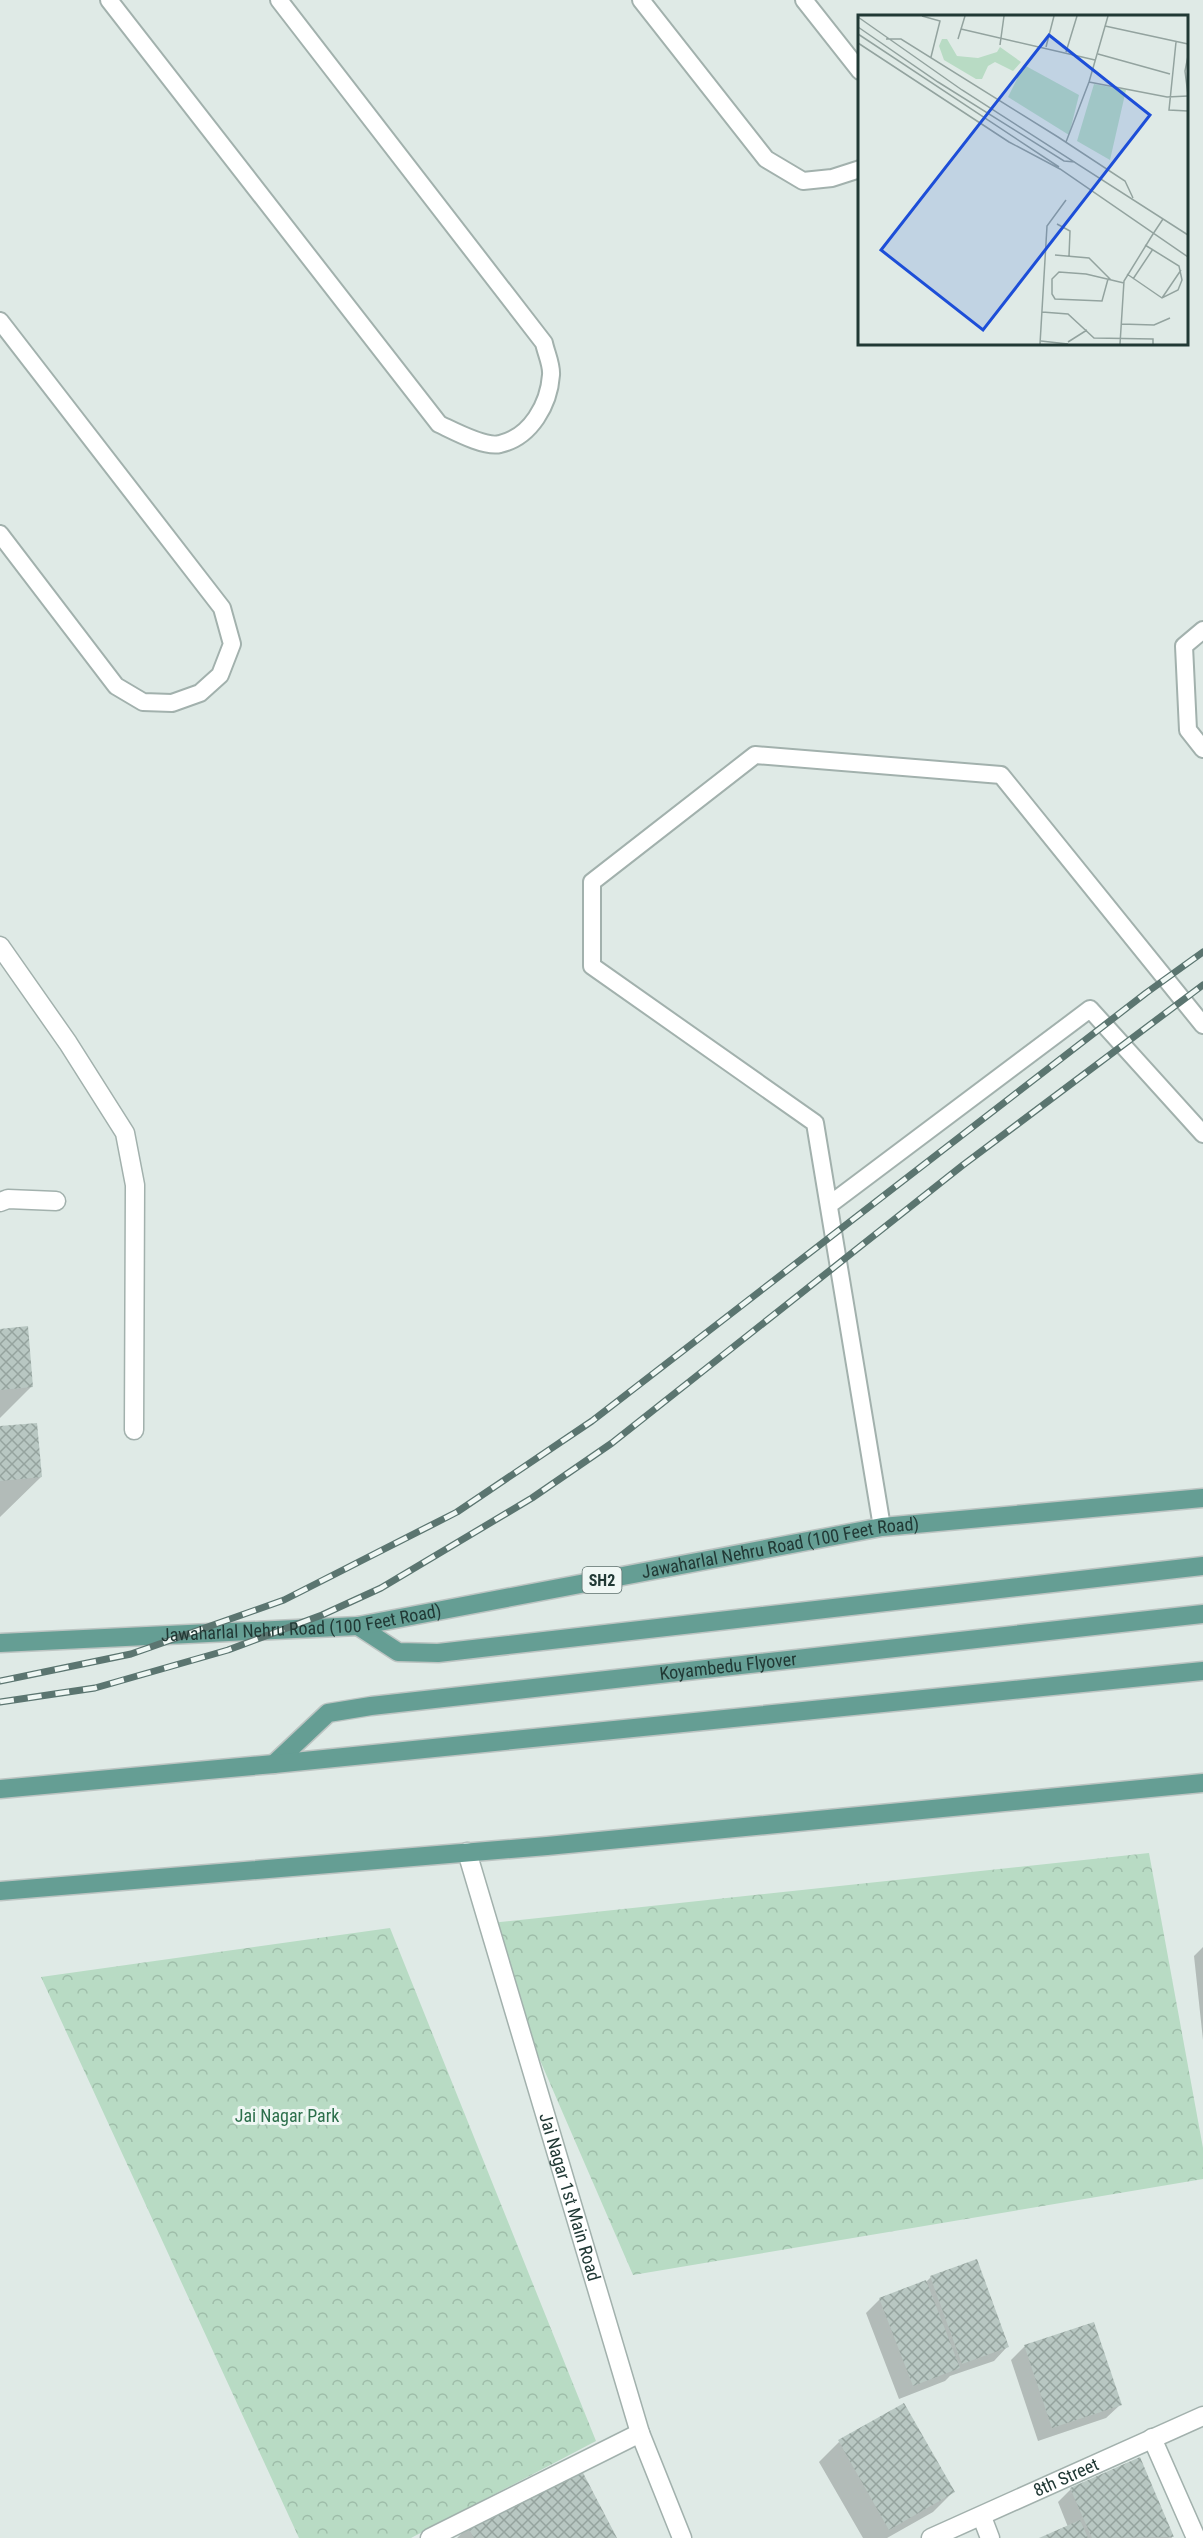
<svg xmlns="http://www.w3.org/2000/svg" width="1203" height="2538" font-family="'Roboto Condensed',sans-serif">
<defs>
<pattern id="park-crowns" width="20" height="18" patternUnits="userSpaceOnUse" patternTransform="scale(1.5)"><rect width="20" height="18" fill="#b8dbc4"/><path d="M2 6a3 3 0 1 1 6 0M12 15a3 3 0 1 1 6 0" fill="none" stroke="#9ebda9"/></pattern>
<pattern id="building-cross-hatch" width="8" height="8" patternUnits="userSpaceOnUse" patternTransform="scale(1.5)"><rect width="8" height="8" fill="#b8c7c2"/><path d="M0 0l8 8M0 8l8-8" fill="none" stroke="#95a39e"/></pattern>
</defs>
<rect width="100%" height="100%" fill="#dfeae6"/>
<path fill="url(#park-crowns)" d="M1149,1853L1203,2148V2179L633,2275L481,1924Z
M390,1928L596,2441L411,2538H299L41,1977Z"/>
<path fill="#0003" d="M0,1330L31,1387L0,1418Z
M0,1427L41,1477L0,1517Z
M1203,1947V2040L1194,1956Z
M931,2277L1007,2347L994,2361L950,2376L945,2381L899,2399L866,2313L880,2299L925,2283Z
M1093,2324L1120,2405L1106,2418L1038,2441L1011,2360L1024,2347Z
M839,2442L953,2492L933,2512L887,2538H863L819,2462Z
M1139,2459L1172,2538H1043L1068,2527L1058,2502L1071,2489Z
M468,2527L616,2538H457Z"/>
<path fill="url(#building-cross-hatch)" d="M28,1326L33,1387L0,1390V1329Z
M37,1423L42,1477L0,1481V1426Z
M977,2259L1009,2347L962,2364L930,2276Z
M926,2280L960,2368L913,2386L879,2298Z
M1094,2322L1122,2405L1052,2428L1024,2345Z
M904,2403L955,2492L889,2530L838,2440Z
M1140,2457L1174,2537L1092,2538L1070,2488Z
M580,2467L617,2538H474L467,2526Z
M1080,2520L1088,2538H1039Z"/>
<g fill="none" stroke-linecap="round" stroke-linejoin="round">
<defs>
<path id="service" d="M109,0L439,424C454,431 485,448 500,444C531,437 549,404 551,375C552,365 546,353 544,343L279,0
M641,0L766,159L803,181L832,178L860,169
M804,0L860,71
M0,321L222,608L232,644L220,675L200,693L172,703L143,702L116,686L0,534
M1203,630L1184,646L1188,730L1203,749
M829,1205L1090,1009L1203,1134
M882,1527L815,1123L592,966V882L755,755L1001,775L1203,1025"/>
<g id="minor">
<path d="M0,946L68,1043L125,1133L135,1185L134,1430"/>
<path d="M0,1202L8,1199L56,1201"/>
<path id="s1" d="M467,1852L640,2433L682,2538"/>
<path d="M1152,2438L1196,2538"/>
<path d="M982,2517L990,2538"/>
<path d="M430,2538L640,2433"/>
<path id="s2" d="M931,2538L1203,2416"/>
</g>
<g id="primary">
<path d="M358,1626L398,1652L438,1653L1203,1566"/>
<path id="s3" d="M0,1643L358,1626L882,1527L1203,1498"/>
<path id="s4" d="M274,1764L328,1713L371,1706L1203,1614"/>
<path d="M0,1789L274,1764L1203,1671"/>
<path d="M0,1891L547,1846L1203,1783"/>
</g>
</defs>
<use href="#service" stroke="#a2b1ad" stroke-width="20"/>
<use href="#minor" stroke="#a2b1ad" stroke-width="21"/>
<use href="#primary" stroke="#bcc4c2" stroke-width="21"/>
<use href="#service" stroke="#fff" stroke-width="16"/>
<use href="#minor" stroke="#fff" stroke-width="18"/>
<use href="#primary" stroke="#659e94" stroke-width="18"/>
<defs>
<path id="rail" d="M0,1681L131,1654L284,1600L457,1512L592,1421L1146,993L1203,952
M0,1702L95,1688L228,1650L322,1615L381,1588L532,1498L612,1443L963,1165L1203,985"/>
</defs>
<use href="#rail" stroke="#5b7570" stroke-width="7"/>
<use href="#rail" stroke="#eff7f4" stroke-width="4.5" stroke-dasharray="14" stroke-linecap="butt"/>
</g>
<g text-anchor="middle" stroke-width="6" stroke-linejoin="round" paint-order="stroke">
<rect fill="#eff7f4" stroke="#5f726e" stroke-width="1.5" x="582.5" y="1567" width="39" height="26" rx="4.5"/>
<g font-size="16" font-weight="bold" fill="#213935">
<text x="602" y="1586">SH2</text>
</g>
<g font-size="18" fill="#213935" stroke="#eff7f4">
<text dy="6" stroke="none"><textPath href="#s3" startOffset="788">Jawaharlal Nehru Road (100 Feet Road)</textPath></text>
<text dy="6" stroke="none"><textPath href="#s3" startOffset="302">Jawaharlal Nehru Road (100 Feet Road)</textPath></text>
<text dy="6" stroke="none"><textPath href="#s4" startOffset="477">Koyambedu Flyover</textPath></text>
<text dy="6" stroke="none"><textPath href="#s1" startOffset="360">Jai Nagar 1st Main Road</textPath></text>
<text dy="6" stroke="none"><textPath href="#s2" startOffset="148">8th Street</textPath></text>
</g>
<g font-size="18" fill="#2c6f4b" stroke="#eff7f4">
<text x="287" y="2122">Jai Nagar Park</text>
</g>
</g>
<g transform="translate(858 15)">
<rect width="330" height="330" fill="#dfeae6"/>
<path d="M84,24H89L99,41L120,43L139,37L142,32L163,47L155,56L137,47L130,51L124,64H118L86,45L81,31Z" fill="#b8dbc4"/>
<path d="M166,50L221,80L211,120L150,82ZM236,69L268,75L252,145L219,126Z" fill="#b8dbc4"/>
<path fill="none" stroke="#93a39f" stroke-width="1.5" d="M64,1L82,6L73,42M0,2L104,75L330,220M247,11L330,29M0,12L80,67L206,146L217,147M103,14L237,45M0,19L201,152M28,24H43L200,122L267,166L275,183M100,24L107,1M318,27L311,95L330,96M0,28L151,127L202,154L330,242M142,30L146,1M188,32L196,1M208,37L219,1M240,39L312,59M330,41L327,56L330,80M231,67L309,82L330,81M208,127L231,67L250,1M199,209L212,216L211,241M295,219L305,204M197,240L231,243L253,265M269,259L304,283L320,275L324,265L321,251L287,230M250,264L244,286L197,284L194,279V264L201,257L228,259L266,268M275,264L295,234M304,283L323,255M184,297L210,299L236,323L295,324V329M263,309L296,310L312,303M183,326L210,329M210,327L229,315M182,329L189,211L208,185M262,329L266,266L295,219"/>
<path fill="#1d4ed8" fill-opacity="0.15" stroke="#1d4ed8" stroke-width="3" d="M191,20L292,100L125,315L23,235Z"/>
<rect width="330" height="330" fill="none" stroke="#213935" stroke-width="3"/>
</g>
</svg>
